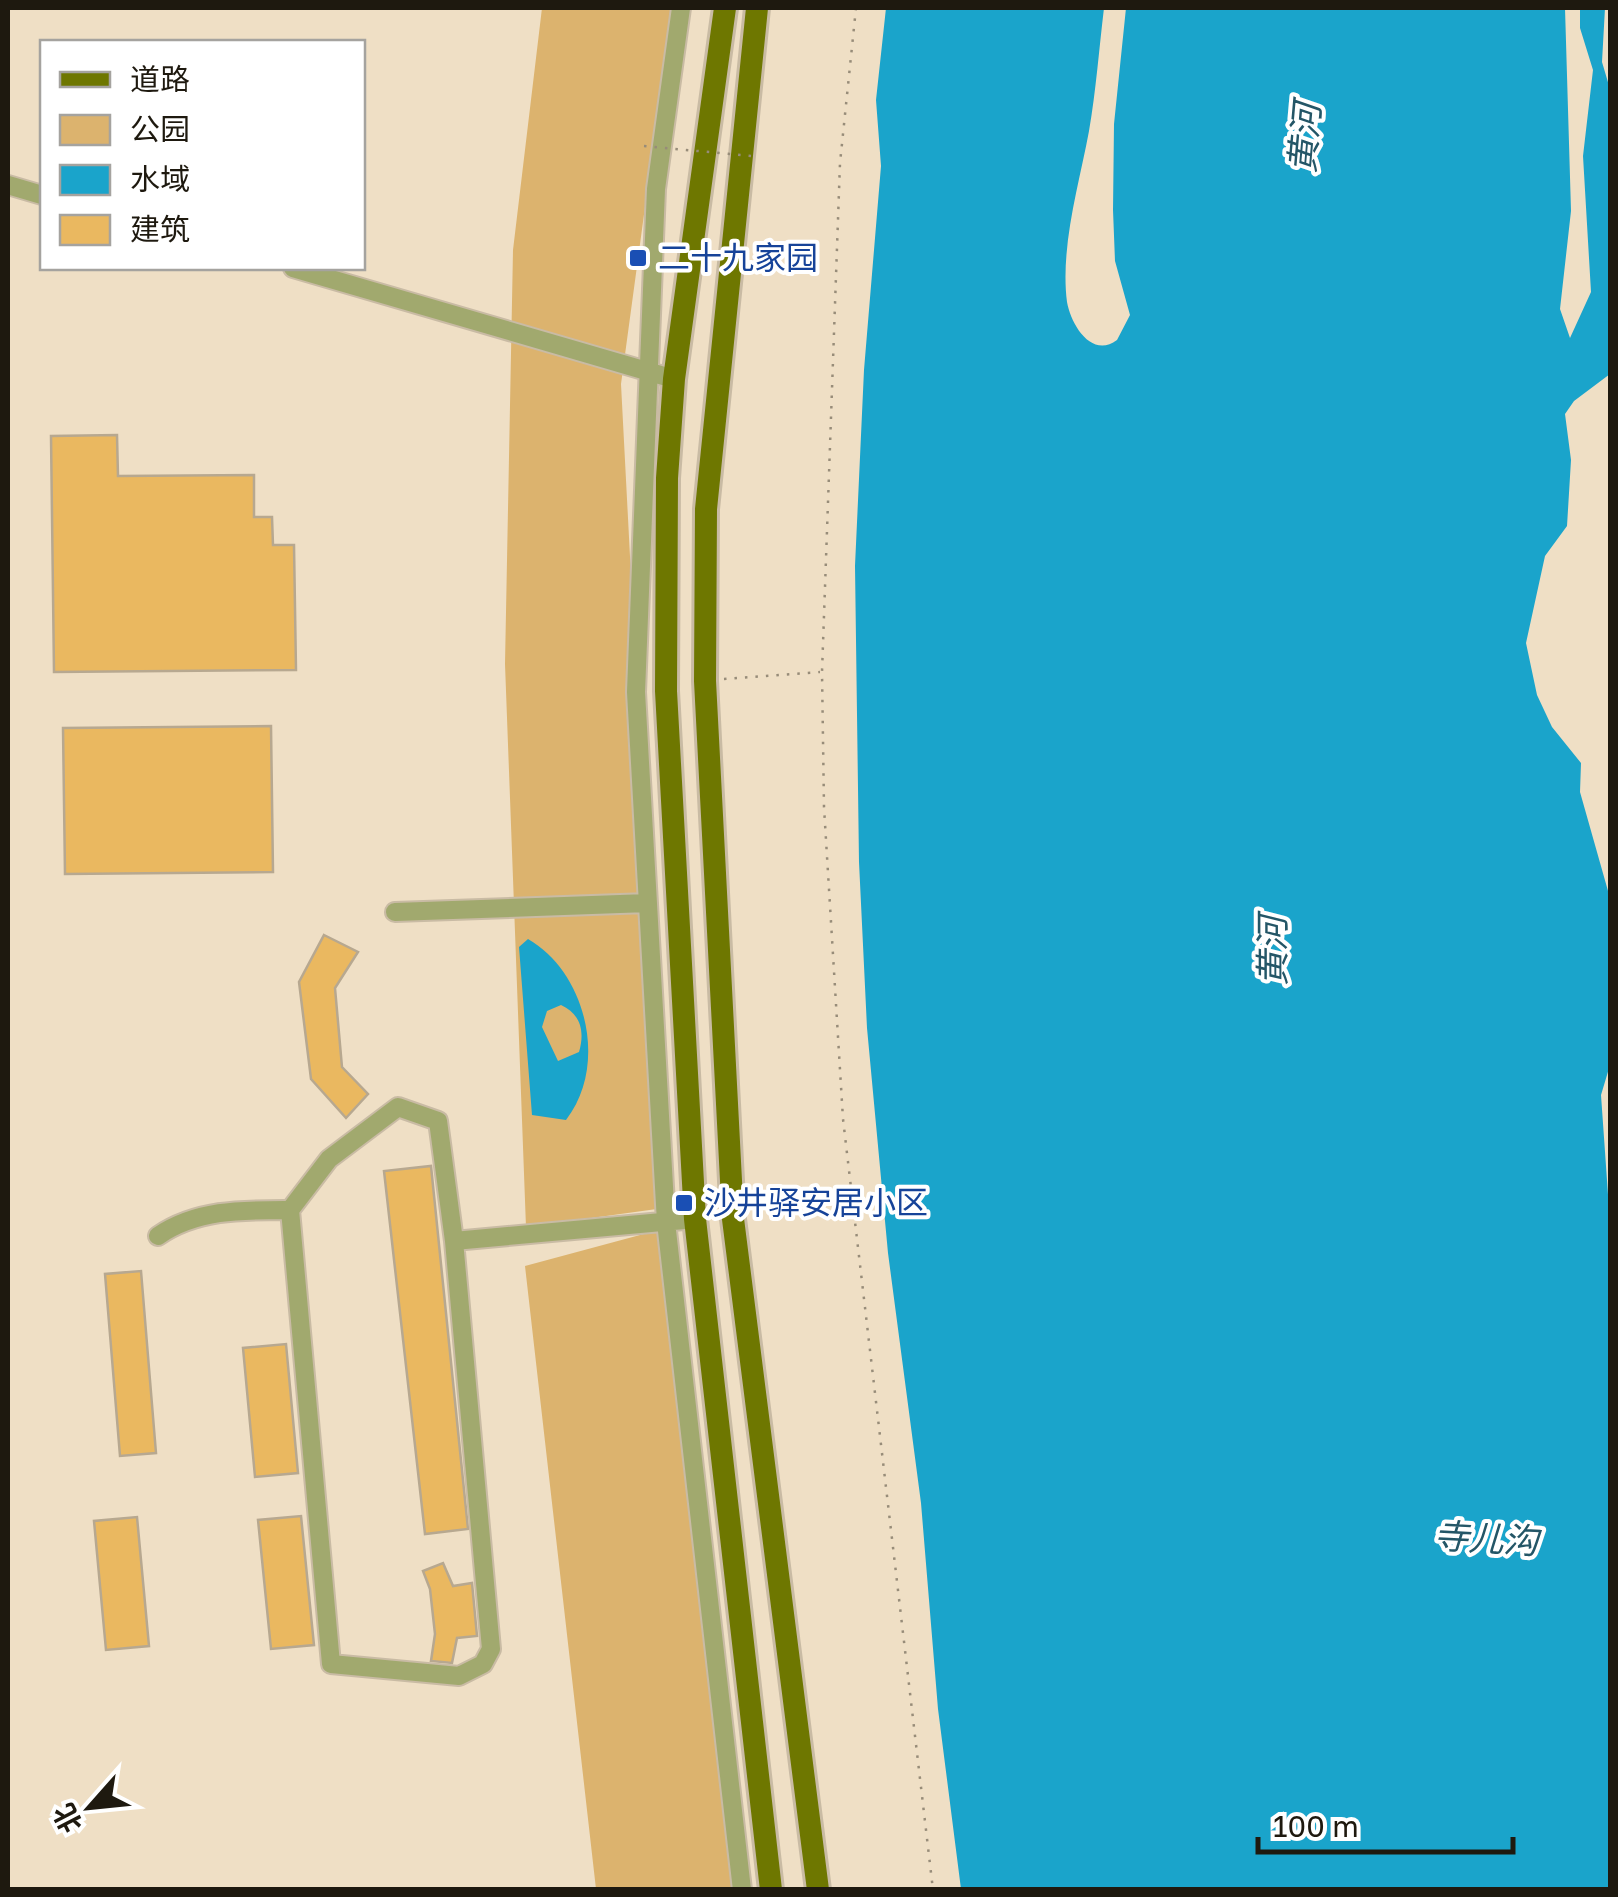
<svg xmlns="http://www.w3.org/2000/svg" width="1618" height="1897" font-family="'Golos Text','Noto Sans SC',sans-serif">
<rect width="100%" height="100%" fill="#efdfc5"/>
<path fill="#dcb36e" d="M542,8H672L621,384L664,1208L526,1227L505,664L513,250Z
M666,1228L736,1889H596L525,1266Z"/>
<path fill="#1aa4cb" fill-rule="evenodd" d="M886,8H1104C1099,49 1096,91 1089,131C1079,185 1060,247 1067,302C1071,325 1092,359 1117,340L1130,315L1115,261L1113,210L1114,124L1126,8H1565L1571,211L1560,309L1570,338L1591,292L1583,156L1593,70L1580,28V8H1605L1602,62L1610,89V374L1574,401L1565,414L1571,460L1567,526L1545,556L1526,643L1537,695L1552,727L1581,763L1580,792L1610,898V1065L1601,1095L1610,1223V1889H961L938,1709L921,1503L888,1253L867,1028L859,862L855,566L864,370L881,166L876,100Z
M528,939C586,972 609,1065 566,1120L532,1115L519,947ZM561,1005C581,1014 585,1032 579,1052L558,1061L542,1027L547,1011Z"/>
<path fill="#eab860" stroke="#b7a890" stroke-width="2.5" d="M117,435L118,476L254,475V517H272L273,545H294L296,670L54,672L51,436Z
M271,726L273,872L65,874L63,728Z
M324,935L358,952L335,988L342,1067L368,1094L346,1118L311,1079L299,982Z
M431,1166L468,1529L425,1534L384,1171Z
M141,1271L156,1453L120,1456L105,1274Z
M286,1344L298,1473L255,1477L243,1348Z
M301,1516L314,1645L271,1649L258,1520Z
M137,1517L149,1646L106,1650L94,1521Z
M443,1563L453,1586L472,1583L477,1636L457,1638L452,1663L431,1661L435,1634L430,1589L423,1571Z"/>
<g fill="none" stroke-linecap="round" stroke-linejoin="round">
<defs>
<path id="minor" d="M681,8L656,189L636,692L666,1222L742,1890
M8,185L42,195
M293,268L674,379
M395,912L648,903
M398,1107L438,1121L454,1241L491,1649L483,1664L459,1676L331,1664L290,1210L329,1159Z
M158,1236C197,1209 244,1210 290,1210
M454,1241L695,1219"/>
<path id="major" d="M725,8L674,379L667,478L666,691L695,1219L771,1890
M757,8L706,509L705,681L733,1219L818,1890"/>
</defs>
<use href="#minor" stroke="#c9bba4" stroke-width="22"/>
<use href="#major" stroke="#c9bba4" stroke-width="28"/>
<path stroke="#978c79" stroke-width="2.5" stroke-dasharray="2.5 8" stroke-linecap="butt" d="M856,8L840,163L822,672L824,807L843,1119L933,1890
M724,679L820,672"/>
<use href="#minor" stroke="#a1a96e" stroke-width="18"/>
<use href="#major" stroke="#6e7700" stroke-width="22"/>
<path stroke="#978c79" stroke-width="2.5" stroke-dasharray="2.5 8" stroke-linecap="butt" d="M644,146L751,156"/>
</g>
<g fill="#1a4fb4" stroke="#fff" stroke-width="4">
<rect x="628" y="248" width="20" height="20" rx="5"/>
<rect x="674" y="1193" width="20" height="20" rx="5"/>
</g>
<g text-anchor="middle" stroke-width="8" stroke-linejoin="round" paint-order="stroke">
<g font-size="32" fill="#164399" stroke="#fff" text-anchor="start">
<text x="658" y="269">二十九家园</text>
<text x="704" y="1214">沙井驿安居小区</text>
</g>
<g font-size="35" font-style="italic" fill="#245667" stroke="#fff">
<text transform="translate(1305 138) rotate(-85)" y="12">黄河</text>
<text transform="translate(1273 951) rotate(-90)" y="12">黄河</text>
<text transform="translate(1486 1539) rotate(3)" y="12">寺儿沟</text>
</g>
</g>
<rect width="1618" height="1897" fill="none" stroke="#1e190f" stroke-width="20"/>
<rect x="40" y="40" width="325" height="230" fill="#ffffff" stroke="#a5a39f" stroke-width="2.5"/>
<rect x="60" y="72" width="50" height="15" fill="#6e7700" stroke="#a5a39f" stroke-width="2.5"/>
<text x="130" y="90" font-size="30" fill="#1e190f">道路</text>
<rect x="60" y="115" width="50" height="30" fill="#dcb36e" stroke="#a5a39f" stroke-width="2.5"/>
<text x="130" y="140" font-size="30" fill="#1e190f">公园</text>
<rect x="60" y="165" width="50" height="30" fill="#1aa4cb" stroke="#a5a39f" stroke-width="2.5"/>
<text x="130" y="190" font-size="30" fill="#1e190f">水域</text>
<rect x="60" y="215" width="50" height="30" fill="#eab860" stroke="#a5a39f" stroke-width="2.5"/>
<text x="130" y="240" font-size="30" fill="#1e190f">建筑</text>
<g transform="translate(90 1807) rotate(243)" stroke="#ffffff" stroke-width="8" paint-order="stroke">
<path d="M0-8L18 38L0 25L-18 38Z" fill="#1e190f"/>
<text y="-15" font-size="28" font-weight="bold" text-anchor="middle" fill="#1e190f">北</text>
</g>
<path d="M1258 1837v15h255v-15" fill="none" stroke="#1e190f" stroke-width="5"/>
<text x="1273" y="1837" font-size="30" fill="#1e190f" stroke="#ffffff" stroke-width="8" paint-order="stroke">100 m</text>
</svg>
